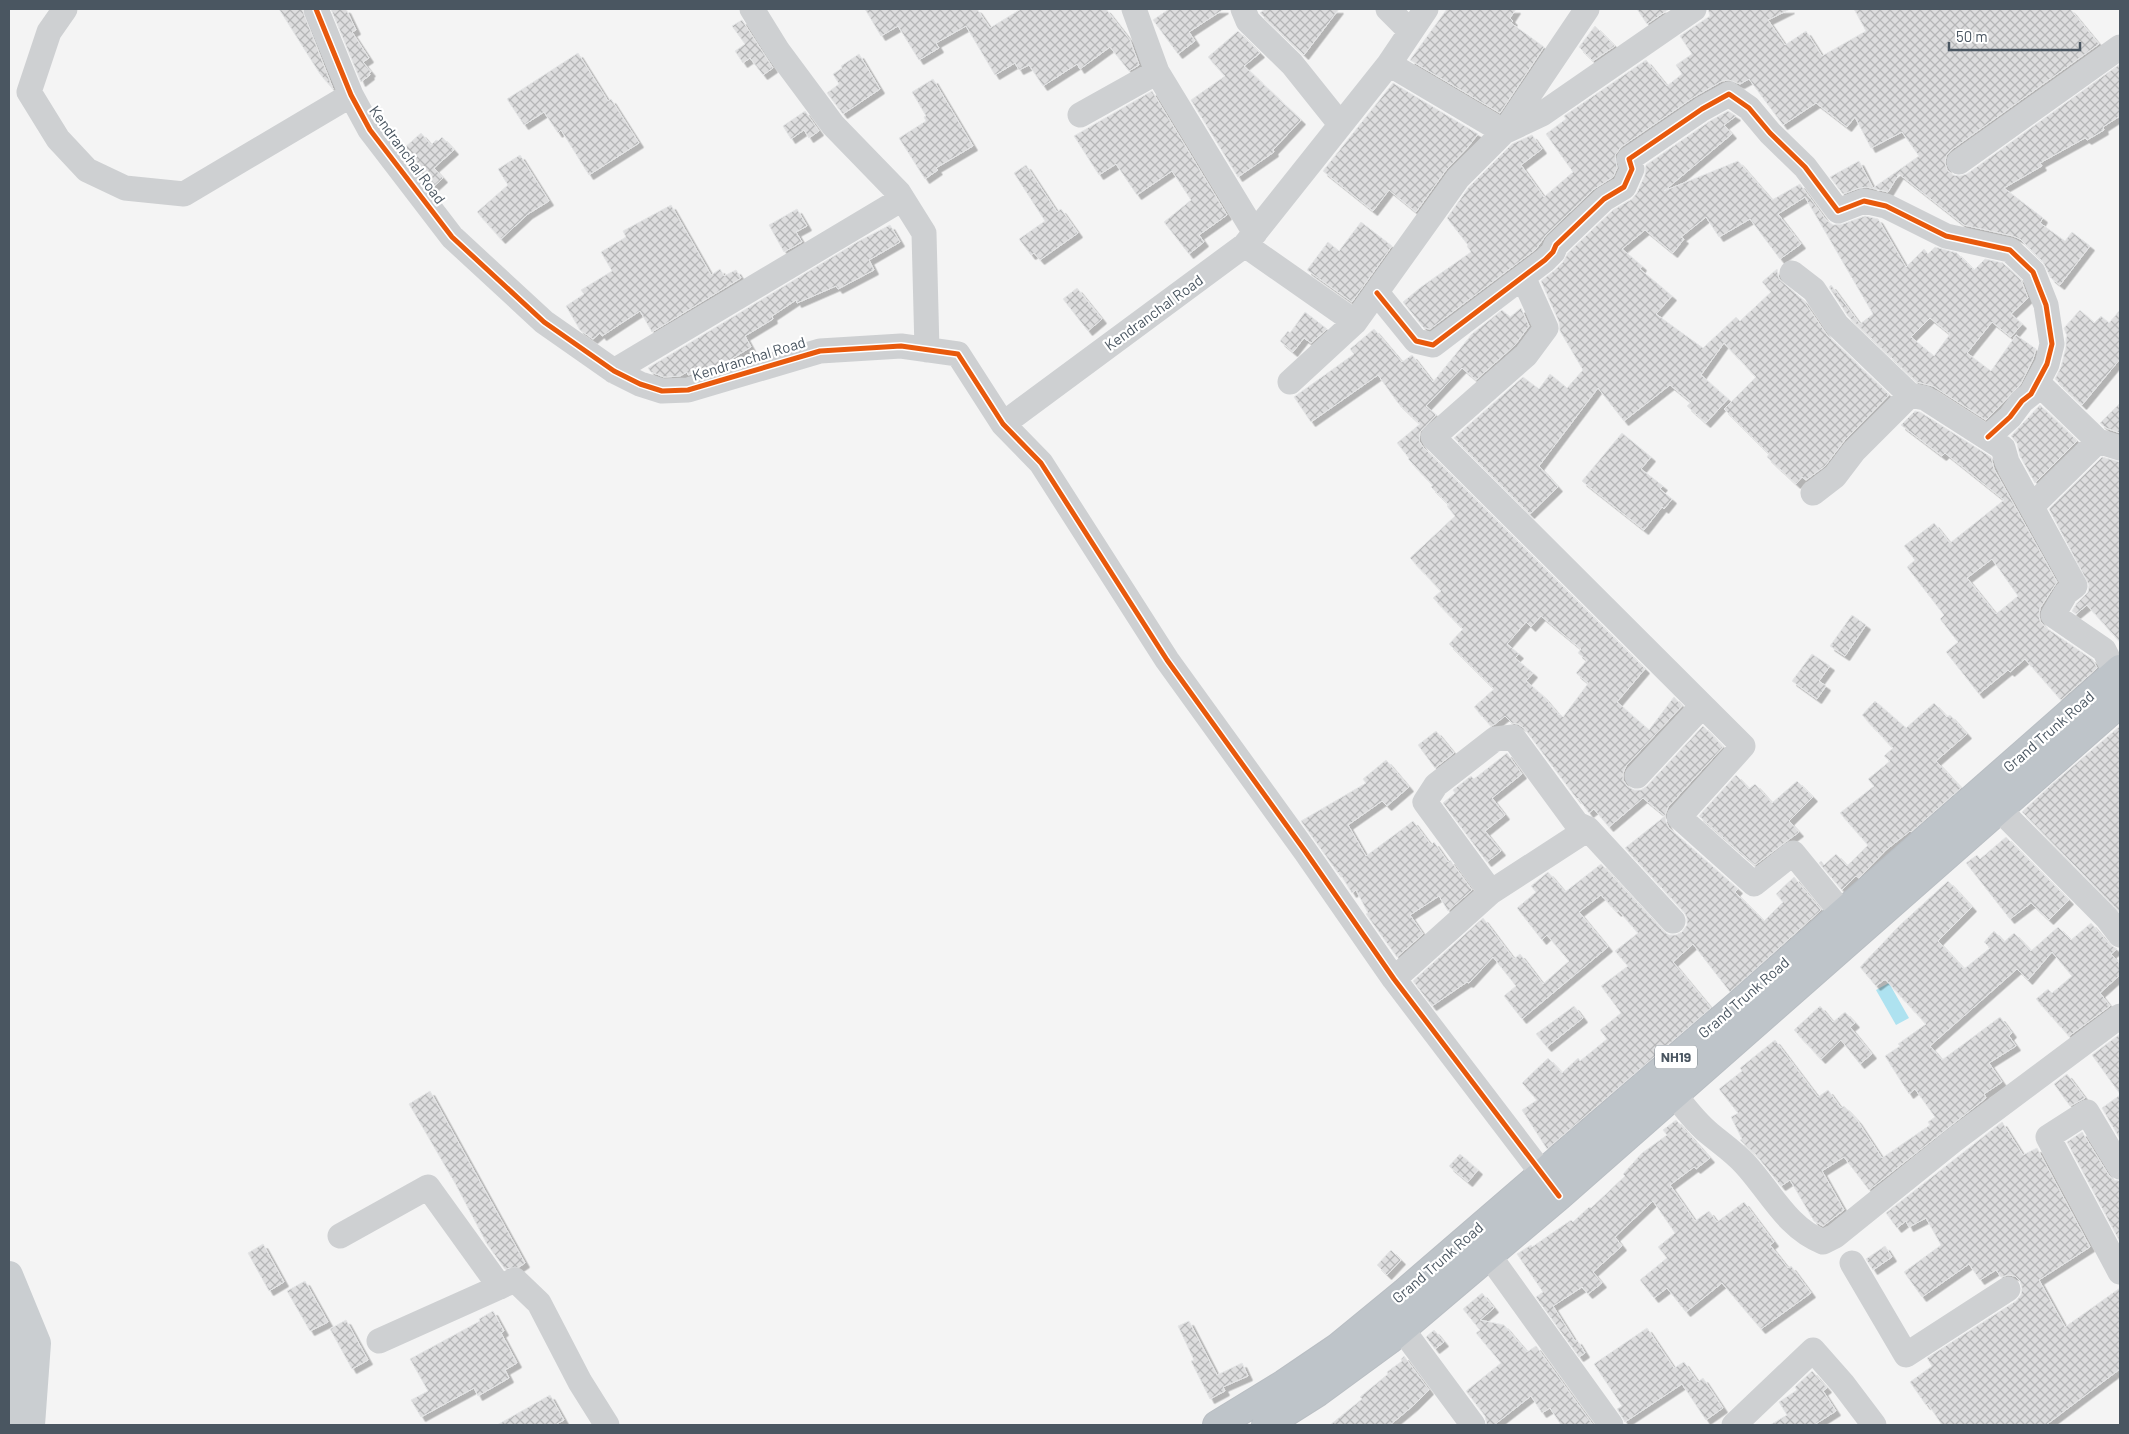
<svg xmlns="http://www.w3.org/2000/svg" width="2129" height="1434" font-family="Barlow,sans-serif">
<defs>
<pattern id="building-cross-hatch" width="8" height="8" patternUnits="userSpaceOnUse" patternTransform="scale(1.25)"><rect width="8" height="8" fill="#ddddde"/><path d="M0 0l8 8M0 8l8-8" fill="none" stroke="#b5b6b7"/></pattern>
<filter id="shadow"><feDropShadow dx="4.5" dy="4.5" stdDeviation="0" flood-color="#0004"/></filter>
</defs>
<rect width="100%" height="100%" fill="#f4f4f4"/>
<path fill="#aee2f0" d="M1889,983L1909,1018L1896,1025L1876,990Z"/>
<path fill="url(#building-cross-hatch)" stroke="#e5e6e7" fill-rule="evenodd" filter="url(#shadow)" d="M279,9H302L333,89L320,74Z
M331,9H346L356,30L352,32L369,58L363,62L371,72L369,73L370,75L361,82Z
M865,9H977L990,28L1021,9H1106L1130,40L1139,65L1129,71L1110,47L1080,69L1077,64L1043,86L1029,65L1019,70L1015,63L995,75L966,26L936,43L939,48L919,60L898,26L881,36Z
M1169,9H1224L1189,32L1195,41L1178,54L1153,20Z
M1265,9H1339L1304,55L1260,13Z
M1447,9H1516L1510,18L1513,21L1511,23L1544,47L1500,113L1410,60Z
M1637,9H1669L1647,24Z
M1708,9H1790L1768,20L1785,45L1806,31L1822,56L1866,31L1854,9H2070L2099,44L1951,150L1946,156L1945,163L1947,170L1953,175L1960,176L1967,174L2120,64V116L2103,127L2104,130L2087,140L2085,138L2040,163L2042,166L2004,188L2043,218L2040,223L2065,241L2072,232L2090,246L2060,285L2051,278L2043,262L2020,239L2013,236L1964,225L1899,174L1888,192L1867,187L1859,188L1843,194L1830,177L1859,161L1873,188L1919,156L1902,132L1871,148L1855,117L1847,127L1816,103L1783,125L1749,79L1740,84L1729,80L1722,81L1694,97L1621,147L1615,155L1617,168L1613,177L1594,189L1546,235L1536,249L1430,329L1424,328L1403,302L1421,287L1471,252L1467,246L1468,245L1447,218L1469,187L1512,144L1532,135L1542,149L1521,165L1544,197L1573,172L1546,134L1566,119L1564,116L1646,60L1667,86L1682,74L1676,65L1692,54L1680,36L1710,16Z
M742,20L773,68L763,75L750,58L743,63L735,51L745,44L732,26Z
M1595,26L1615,46L1593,61L1579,47Z
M1238,31L1260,53L1244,66L1301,120L1273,150L1274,152L1238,177L1191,100L1225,76L1208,57Z
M578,53L608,101L611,99L639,143L589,175L561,130L558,133L544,112L524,125L507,99Z
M859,54L880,89L843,114L827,93L839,84L833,74L842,68L841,66Z
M933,79L973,146L936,168L938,170L925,179L899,138L926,121L924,117L926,116L912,92Z
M1393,83L1478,134L1468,147L1446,170L1416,212L1389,190L1373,211L1323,171Z
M1152,91L1227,215L1199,235L1204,242L1189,254L1164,222L1191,200L1172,171L1137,195L1116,164L1099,175L1074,136Z
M805,111L819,131L809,138L804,130L791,139L783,126Z
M1728,111L1736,116L1724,125L1732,134L1664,191L1738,161L1772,200L1800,184L1826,220L1833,225L1843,224L1865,216L1878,219L1906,267L1924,249L1928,254L1935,247L1957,253L1974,270L1985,259L2003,263L2021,280L2028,298L2011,314L2022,324L2011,337L1992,322L1967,353L1991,371L2016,335L2036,349L2033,359L2020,385L1986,420L1933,386L1917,382L1848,316L1829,287L1831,285L1860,324L1873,314L1805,197L1778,214L1801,244L1780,259L1750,219L1719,237L1706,217L1681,237L1684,239L1673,253L1645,230L1622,249L1642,266L1640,269L1672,296L1656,314L1703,348L1736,317L1740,321L1771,292L1762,282L1777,269L1779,279L1803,300L1827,335L1889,395L1844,441L1825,466L1806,480L1802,477L1796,484L1767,457L1769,454L1724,409L1756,377L1724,343L1701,375L1728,399L1706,423L1687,406L1691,402L1670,385L1624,421L1598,388L1539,466L1558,487L1530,514L1454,438L1523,377L1539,389L1550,374L1567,388L1583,370L1560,331L1559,322L1541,281L1555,270L1563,262L1568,253L1613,210L1632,199L1637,193L1645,175L1646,165L1710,121ZM1930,318L1950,334L1934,356L1911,337Z
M421,133L431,145L436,140L438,141L442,137L454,150L434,168L443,178L432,188L403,149Z
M520,155L549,201L528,214L501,239L477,212L508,185L498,169Z
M1026,165L1057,212L1061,209L1078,233L1040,260L1034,253L1031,255L1019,239L1045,221L1014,173Z
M671,205L711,275L720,269L724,276L736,270L741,278L652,332L640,311L602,336L600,333L593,339L580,330L566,306L584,294L581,290L612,271L601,252L626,237L623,231Z
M797,209L807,226L796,232L802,242L784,252L769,225Z
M1361,222L1392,246L1352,302L1307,270L1328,242L1339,251Z
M890,225L900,242L869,260L874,270L838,289L836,286L797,303L796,300L772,316L773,319L745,336L751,347L738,355L722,365L688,375L687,372L680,376L664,377L651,372L648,368L859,241Z
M1077,288L1102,319L1088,331L1063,299Z
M1521,308L1529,326L1515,345L1476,380L1462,368L1426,406L1436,415L1420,432L1419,441L1423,447L1645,669L1617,702L1649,730L1674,697L1682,706L1626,766L1623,773V780L1627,786L1634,790H1641L1647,786L1703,726L1723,747L1668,807L1665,815L1666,822L1669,828L1738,889L1735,892L1764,921L1783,902L1776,894L1794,877L1821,910L1730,992L1693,944L1673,962L1711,1008L1547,1149L1522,1110L1537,1100L1522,1083L1548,1058L1562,1073L1578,1058L1580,1061L1607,1039L1600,1030L1621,1013L1601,986L1628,966L1615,951L1638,933L1618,910L1617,912L1601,895L1579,912L1608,947L1522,1019L1504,996L1516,986L1493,957L1469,983L1467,982L1432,1006L1413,981L1483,918L1514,959L1520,954L1543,984L1569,961L1547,935L1542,940L1517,908L1536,892L1531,886L1548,872L1565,892L1601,864L1663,931L1669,935H1676L1682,932L1687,925V918L1684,912L1625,848L1665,816L1643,798L1609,827L1594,809L1589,813L1578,798L1577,799L1524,728L1518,724L1512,723L1505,716L1495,724L1491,726L1474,707L1494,689L1449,644L1463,629L1433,598L1441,591L1410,558L1455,516L1447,506L1449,505L1431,487L1433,485L1408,459L1409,458L1397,443L1420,424L1398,403L1378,375L1311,422L1294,397L1354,354L1350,349L1374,329L1402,362L1412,355L1433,382L1472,334L1502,310L1510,317ZM1541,616L1581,649L1578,653L1587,660L1576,673L1588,683L1587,685L1563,717L1560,714L1559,715L1543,696L1526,681L1533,673L1515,658L1519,654L1507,644L1526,622L1531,627Z
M2080,310L2094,323L2101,316L2109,323L2120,310V359L2082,405L2055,379L2061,367L2066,347V338L2067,336L2064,328Z
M1305,312L1327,329L1311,343L1304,338L1293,352L1280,341L1288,331L1290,333Z
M2120,403V433L2106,428L2100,423Z
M2040,405L2077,441L2035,483L2020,456L2017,443L2011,436Z
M1915,411L1920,412L1991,457L1994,469L2057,582L2040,608L2039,615L2040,621L2045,627L2093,660L2097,668L2061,700L2025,659L2010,672L2008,670L1979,694L1946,652L1958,642L1940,619L1944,615L1907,567L1915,560L1904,546L1934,523L1950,543L2004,500L1945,453L1942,456L1901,425ZM1992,559L2018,596L1996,614L1967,578Z
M1622,433L1651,457L1641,469L1663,486L1660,489L1672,499L1664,509L1662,507L1644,530L1582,481Z
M2102,457L2120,462V642L2087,605L2076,614L2072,611L2077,603L2088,592L2089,585L2049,509Z
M1852,615L1866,625L1845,656L1830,646Z
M1812,654L1830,666L1819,681L1826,686L1817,699L1792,681Z
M1875,701L1906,728L1934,703L1947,717L1950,715L1967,734L1936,761L1961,788L1911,832L1910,831L1886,850L1859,878L1856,876L1842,890L1819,863L1821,861L1824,865L1836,854L1847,866L1868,845L1840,813L1874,786L1868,779L1890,761L1884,756L1893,748L1862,715Z
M2120,726V912L2022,812L2050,786Z
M1436,731L1454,753L1435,768L1418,745Z
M1507,753L1522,774L1492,798L1505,815L1485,831L1501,851L1487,862L1443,803L1455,793L1453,790L1471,776L1474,779Z
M1386,760L1409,787L1387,806L1382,801L1348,825L1366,856L1413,821L1431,845L1434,842L1448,862L1450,860L1472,890L1448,911L1439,896L1410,915L1423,934L1397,957L1366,914L1368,913L1356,890L1352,893L1339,872L1338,873L1301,821L1366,783L1363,779Z
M1736,775L1749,789L1755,784L1772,803L1797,781L1813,797L1789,821L1799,832L1755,865L1699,816Z
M2006,837L2069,900L2049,920L2031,903L2010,919L1966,863L1977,855L1980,859Z
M1948,881L1972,907L1938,941L1964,969L1990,948L1984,942L1994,931L2004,942L2014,933L2031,951L2058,927L2071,940L2091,923L2109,944L2117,949L2111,954L2120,964V975L2100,993L2110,1006L2069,1036L2036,999L2048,989L2052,993L2072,976L2052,952L2028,980L2017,969L1930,1046L1942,1060L2000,1017L2012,1033L2009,1036L2016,1046L1989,1063L2002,1082L1984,1094L1986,1098L1869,1190L1844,1157L1822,1171L1844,1210L1823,1226L1814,1221L1790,1180L1781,1186L1756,1155L1740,1140L1742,1139L1731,1117L1738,1113L1719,1089L1742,1071L1740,1068L1775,1040L1818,1097L1828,1090L1841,1108L1844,1106L1857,1120L1882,1158L1930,1125L1928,1122L1935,1117L1915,1089L1909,1094L1885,1056L1900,1046L1898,1044L1926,1024L1886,980H1884L1876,986L1860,967L1899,926Z
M1574,1006L1583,1018L1547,1047L1536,1034Z
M1820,1006L1833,1022L1845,1012L1855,1023L1850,1027L1872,1054L1860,1064L1841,1040L1821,1059L1794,1030Z
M2120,1034V1094L2092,1055Z
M2067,1074L2085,1098L2070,1106L2054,1084Z
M430,1091L525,1263L519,1267L505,1269L487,1244L455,1183L409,1104Z
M2120,1095V1139L2102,1108Z
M1676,1120L1710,1158L1696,1169L1694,1167L1670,1185L1695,1221L1709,1211L1717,1222L1744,1202L1774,1242L1770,1245L1788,1268L1791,1266L1811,1293L1761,1329L1722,1283L1686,1312L1667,1288L1654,1298L1640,1280L1667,1258L1658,1247L1675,1233L1653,1201L1615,1237L1622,1246L1593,1272L1602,1283L1588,1294L1582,1287L1553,1306L1575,1341L1577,1340L1585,1353L1579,1357L1536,1297L1543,1292L1517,1254L1531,1245L1532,1247L1571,1220L1573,1222L1589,1207L1591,1208L1625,1176L1623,1174L1642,1153L1667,1135L1663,1130Z
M2002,1122L2023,1155L2037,1148L2090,1247L2039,1280L2065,1327L2120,1288V1369L2046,1425H1942L1928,1404L1926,1405L1910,1382L1932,1366L1927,1358L2016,1301L2021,1295L2022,1288L2020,1281L2015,1276L2008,1275L2001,1277L1996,1270L1980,1280L1969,1264L1922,1297L1904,1272L1941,1245L1926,1218L1909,1227L1906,1221L1897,1228L1886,1213Z
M2082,1132L2108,1174L2113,1180L2120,1181V1242L2067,1142Z
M1460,1154L1478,1170L1468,1182L1449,1166Z
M263,1244L284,1282L269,1291L248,1253Z
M1885,1246L1892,1257L1873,1270L1866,1259Z
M1391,1250L1401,1260L1387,1275L1377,1265Z
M305,1281L328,1322L310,1331L287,1291Z
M1482,1293L1494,1308L1480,1320L1504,1325L1527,1352L1536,1346L1593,1425H1561L1550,1408L1542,1413L1531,1396L1494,1425H1487L1485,1416L1466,1391L1501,1363L1476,1333L1480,1330L1463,1309Z
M493,1311L504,1331L501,1333L517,1363L505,1370L509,1378L478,1396L474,1388L421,1417L411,1400L428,1391L410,1359L480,1321L479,1319Z
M346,1320L368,1360L352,1369L330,1329Z
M1189,1321L1217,1375L1242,1363L1248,1376L1223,1387L1225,1391L1210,1399L1191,1361L1194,1360L1178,1326Z
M1647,1328L1674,1368L1684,1362L1698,1382L1703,1378L1723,1408L1706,1420L1682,1384L1625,1422L1617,1409L1622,1406L1594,1364Z
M1434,1330L1444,1342L1435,1349L1426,1337Z
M1404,1356L1429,1390L1414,1405L1390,1425H1330L1362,1399L1360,1397L1388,1374L1387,1372L1402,1361L1401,1359Z
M1812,1371L1827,1388L1823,1391L1836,1411L1814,1425H1770L1787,1415L1779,1402L1797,1390L1795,1387Z
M550,1395L564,1420L555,1425H497Z"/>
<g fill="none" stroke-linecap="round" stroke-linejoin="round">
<defs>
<path id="highway" d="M1217,1425L1284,1384L1337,1348L1404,1293L1738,1005L2120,669
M1266,1425L1318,1392L1389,1340L1559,1196L2120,703"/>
</defs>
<use href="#highway" stroke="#b9bec3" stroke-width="30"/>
<path stroke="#ced0d2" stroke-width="25" d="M65,9L49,32L29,92L58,139L87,170L125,188L184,194L351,95
M316,9L351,95L370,130L452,237L544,322L614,371L640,384L662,391L688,390L820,351L901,346L958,354L1003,424L1041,463L1167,660L1305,851L1394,979L1554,1189
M752,9L778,51L833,125L899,193L924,233L927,350
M1134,9L1157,72L1255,233
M1243,9L1248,21L1292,64L1340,124
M1388,9L1410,31
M1389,64L1504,132L1542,114L1694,9
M1080,115L1157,72
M1959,162L2120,47
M1245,245L1355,322
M1792,273L1814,290L1837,325L1910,395L1925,398L2003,448L2007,462L2075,586L2066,593L2053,615L2104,650L2113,668L2107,681
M1523,277L1546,328L1526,355L1433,437L1743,746L1679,817L1754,884L1793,853L1842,913
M1377,293L1416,341L1433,345L1545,260L1553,252L1556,245L1604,199L1624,187L1632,169L1629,159L1702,109L1729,94L1749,108L1770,133L1805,167L1838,211L1864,201L1886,206L1946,236L2010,250L2033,272L2046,305L2052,344L2047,364L2031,394L2022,401L2010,417L1988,437
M614,371L902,199
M1290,382L1355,322L1458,178L1504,132L1587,9
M2038,383L2098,441L2120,448
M1003,424L1245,245L1389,64L1426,9
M1813,493L1835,476L1854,451L1910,395
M2032,506L2098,441
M1637,776L1702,706
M1999,809L2107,918L2120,935
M1491,892L1588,829
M1394,979L1491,892L1425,802L1436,785L1495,739L1513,737L1577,824L1588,829L1673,921
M1674,1094C1685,1108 1696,1123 1710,1134C1722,1144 1734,1152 1745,1164C1770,1191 1787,1228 1823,1242L1835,1236L1954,1140L2120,1016
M2120,1167L2087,1112L2048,1137L2120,1272
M340,1236L428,1187L500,1287
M1488,1254L1611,1425
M1852,1263L1906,1355L2008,1289
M1402,1329L1473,1425
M379,1341L515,1280L539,1303L580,1382L607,1425
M1734,1425L1813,1350L1843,1384L1874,1425"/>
<path stroke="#caced1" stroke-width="28" d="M9,1275L37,1343L31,1425
M9,1328L14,1339L11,1425"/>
<use href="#highway" stroke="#bec4c9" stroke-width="28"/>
<defs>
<path id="cycleway" d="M316,9L351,95L370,130L452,237L544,322L614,371L640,384L662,391L688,390L820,351L901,346L958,354L1003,424L1041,463L1167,660L1305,851L1394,979L1559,1196
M1377,293L1416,341L1433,345L1545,260L1553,252L1556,245L1604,199L1624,187L1632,169L1629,159L1702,109L1729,94L1749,108L1770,133L1805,167L1838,211L1864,201L1886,206L1946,236L2010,250L2033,272L2046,305L2052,344L2047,364L2031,394L2022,401L2010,417L1988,437"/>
</defs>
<use href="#cycleway" stroke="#fff" stroke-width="8"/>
<use href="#cycleway" stroke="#e8590c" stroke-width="5"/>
</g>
<g text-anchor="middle" stroke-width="4.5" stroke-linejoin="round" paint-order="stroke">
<rect fill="#fff" stroke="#808990" stroke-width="1" x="1655" y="1045.5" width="42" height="23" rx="4"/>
<g font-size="14" font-weight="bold" fill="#4a5661">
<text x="1676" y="1062">NH19</text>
</g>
<g font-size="15" fill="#4a5661" stroke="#fff">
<text transform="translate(407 155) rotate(54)" y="5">Kendranchal Road</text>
<text transform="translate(1154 313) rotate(-36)" y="5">Kendranchal Road</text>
<text transform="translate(749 359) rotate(-17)" y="5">Kendranchal Road</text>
<text transform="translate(2049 732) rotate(-41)" y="5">Grand Trunk Road</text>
<text transform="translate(1744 998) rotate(-41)" y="5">Grand Trunk Road</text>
<text transform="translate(1438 1263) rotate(-41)" y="5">Grand Trunk Road</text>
</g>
</g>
<rect width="2129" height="1434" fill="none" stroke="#4a5661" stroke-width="20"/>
<path d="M1949 42v8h131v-8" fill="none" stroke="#4a5661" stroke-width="2.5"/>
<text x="1956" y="42" font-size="15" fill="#4a5661" stroke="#ffffff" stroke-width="4" paint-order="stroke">50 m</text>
</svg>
